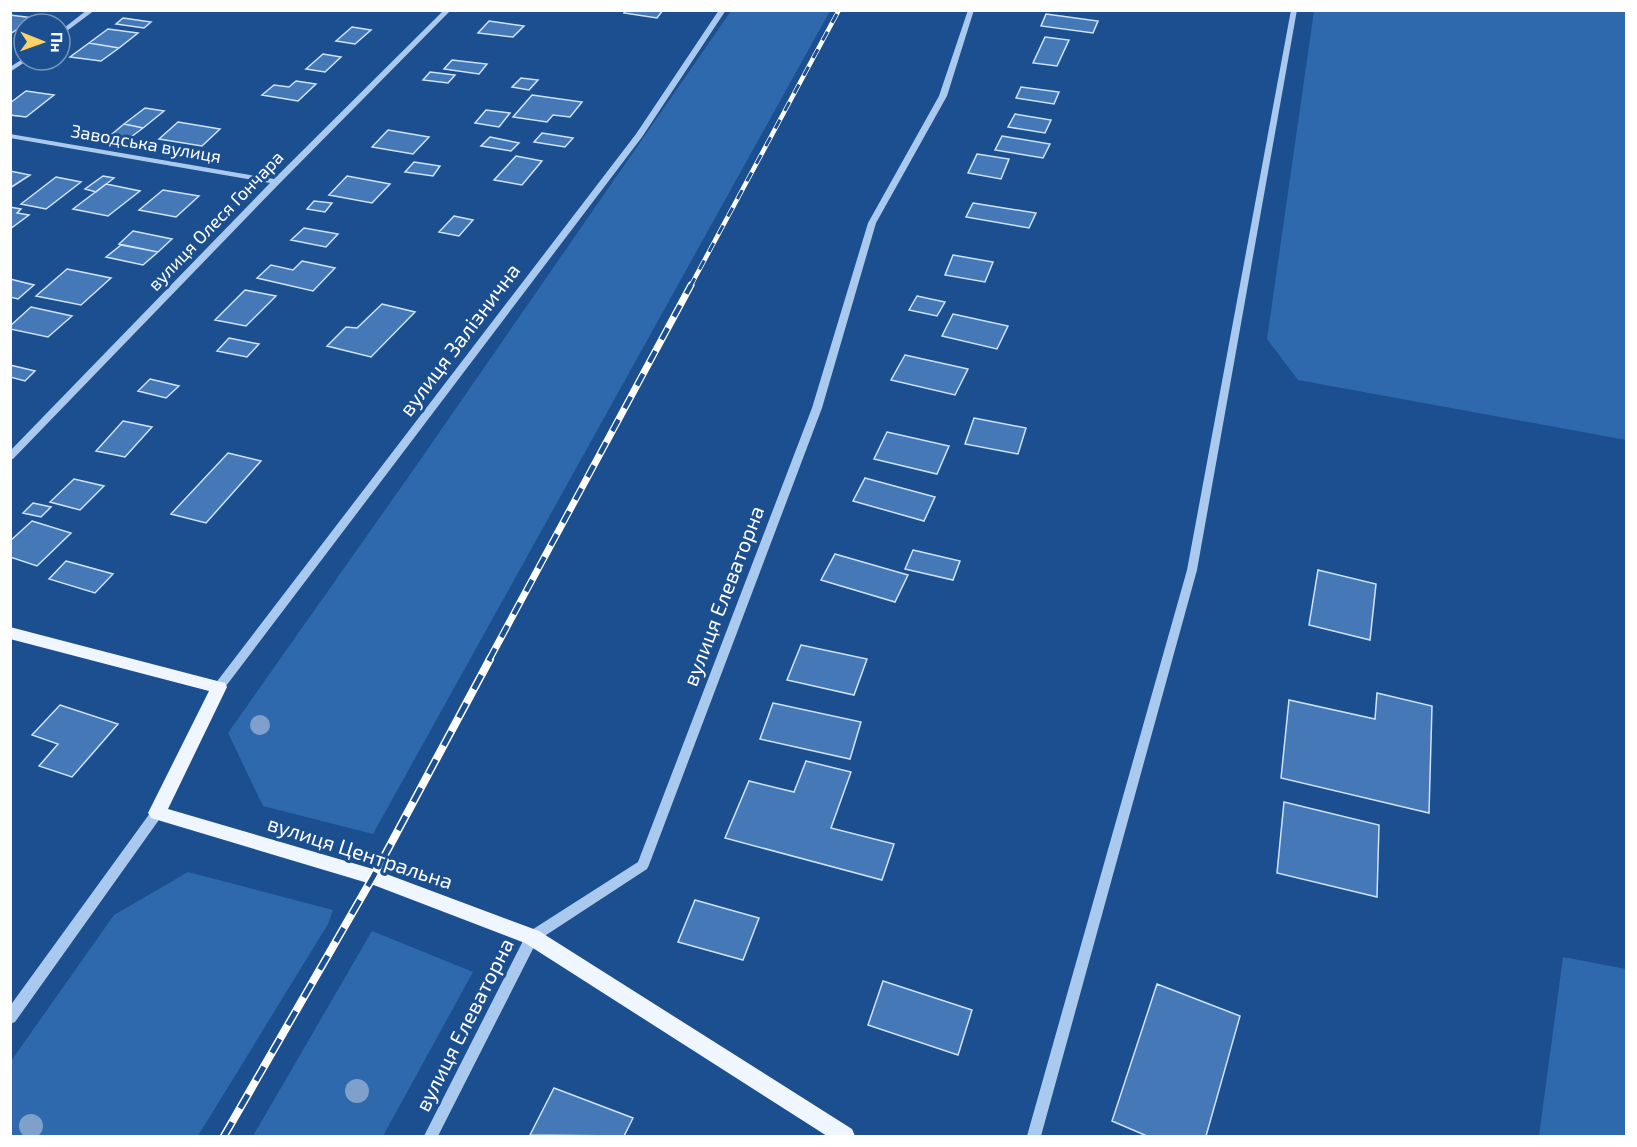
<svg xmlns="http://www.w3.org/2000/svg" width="1637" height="1147" font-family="'Exo 2',sans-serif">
<rect width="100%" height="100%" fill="#1b4f8f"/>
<path fill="#2e69ad" d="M731,11H830L373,834L263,806L228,733L416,466Z
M1314,11H1626V440L1298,380L1267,339Z
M188,872L333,910L328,924L198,1136H11V1061L114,915Z
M372,931L473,972L383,1136H253Z
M1563,957L1626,969V1136H1539Z"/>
<path fill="#4478b7" stroke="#cfe3fa" stroke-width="1.5" d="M626,10H663L657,18L624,13Z
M1046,14L1098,21L1093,33L1041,26Z
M10,15L34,18L10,34Z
M123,18L151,22L144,28L116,24Z
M489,21L524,26L513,37L478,33Z
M352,27L371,30L355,44L336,41Z
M108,29L138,33L119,48L89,43Z
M1045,37L1069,40L1057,66L1033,63Z
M89,43L119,48L101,61L70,57Z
M323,54L341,57L325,72L306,69Z
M452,60L487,64L479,74L444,69Z
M430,72L455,75L448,83L423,80Z
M521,78L538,80L529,90L512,87Z
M296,81L316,84L298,101L262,95L274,85L289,87Z
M1021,87L1059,92L1054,104L1016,98Z
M26,91L54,95L26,117L10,115V103Z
M532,95L582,102L570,117L553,115L547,122L513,117Z
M145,108L164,111L143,128L124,124Z
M486,110L510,113L499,127L475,123Z
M1015,114L1051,120L1045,133L1008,127Z
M178,122L220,129L202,146L159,139Z
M124,124L143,128L131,137L112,134Z
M388,130L429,137L413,154L372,147Z
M542,133L573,138L565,147L534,142Z
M1002,136L1050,144L1043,158L995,150Z
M490,137L519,143L511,151L481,146Z
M977,154L1009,159L1001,179L968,173Z
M516,156L542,161L522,185L494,180Z
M414,162L440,166L433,176L405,172Z
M10,171L30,175L10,188Z
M103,176L114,178L96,192L85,189Z
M347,176L390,184L372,203L329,195Z
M56,177L81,182L46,209L21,204Z
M106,184L140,191L108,216L73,209Z
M163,190L199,196L176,217L139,210Z
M314,201L332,203L325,212L307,209Z
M973,203L1036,213L1029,228L966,217Z
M10,207L21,209L17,213L29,215L10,229Z
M454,216L473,220L459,236L439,232Z
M304,228L338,234L326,247L291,240Z
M133,231L172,239L158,252L119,244Z
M121,245L158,252L143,265L106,257Z
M953,255L993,262L985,282L945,275Z
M302,261L335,268L313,291L257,278L271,265L293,270Z
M67,269L111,278L81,305L36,296Z
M10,279L34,285L18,299L10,297Z
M245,290L276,296L246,326L215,320Z
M917,296L945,302L937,316L909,310Z
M382,304L415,312L371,357L327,346L346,327L357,328Z
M31,307L72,316L48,337L10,329V326Z
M953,314L1008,326L997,349L942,336Z
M229,338L259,344L247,357L217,351Z
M905,355L968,369L955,395L891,380Z
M10,365L35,371L25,381L10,377Z
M150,379L179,386L166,398L138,391Z
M974,418L1026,428L1018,454L965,444Z
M123,421L152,427L125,457L96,451Z
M887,432L949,446L937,474L874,459Z
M228,453L261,461L206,523L171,514Z
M865,478L935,497L924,521L853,501Z
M74,479L104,486L80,510L50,502Z
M33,503L51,507L41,517L23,513Z
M32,521L71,533L37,566L10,557V541Z
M913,550L960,561L953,580L905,569Z
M835,554L908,575L895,602L821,580Z
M66,561L113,574L95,593L49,579Z
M1318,570L1376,584L1370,640L1309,625Z
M801,645L867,659L854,695L787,680Z
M1377,693L1432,706L1429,813L1281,778L1289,700L1375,719Z
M773,703L861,722L850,759L760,739Z
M60,705L118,724L72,777L39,766L58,744L32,735Z
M806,761L851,772L831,828L894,844L882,880L725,838L749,781L794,792Z
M1284,802L1379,825L1377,897L1277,873Z
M695,900L759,918L743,960L678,942Z
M883,981L972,1010L958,1055L868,1025Z
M1157,984L1240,1016L1206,1136H1147L1112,1121Z
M554,1088L633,1118L624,1136L530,1135Z"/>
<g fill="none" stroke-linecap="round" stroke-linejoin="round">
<path fill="#a9c9ee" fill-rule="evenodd" d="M87,10H95L60,36V31Z
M444,10H451L279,184L13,459L10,460V451L270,183L10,138V134L274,179Z
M719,10H726L642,137L223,690H215L213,687L215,684L636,134Z
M968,10H974L947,96L876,223L822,408L649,865L647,869L537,941L438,1136H424L527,933L638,862L812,408L868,223L939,96Z
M1291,10H1297L1197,570L1041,1136H1027L1187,570Z
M24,58V60H28L10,72V67Z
M157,808L161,809L163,813L161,817L15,1022L10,1024V1006L153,809Z"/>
<path fill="#f0f6ff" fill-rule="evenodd" d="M10,627L225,683L227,687L168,809L373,869L539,931L852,1129L855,1136H827L525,943L371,884L151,818L148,813L209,691L10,639Z"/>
<defs>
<path id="rail-far2" d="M690,287L839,10"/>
<path id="rail-far1" d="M489,660L691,285"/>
<path id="rail" d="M224,1136L373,877L490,659"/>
</defs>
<use href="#rail-far2" stroke="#fff" stroke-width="4.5"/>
<use href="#rail-far1" stroke="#fff" stroke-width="7"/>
<use href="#rail" stroke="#fff" stroke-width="8"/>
<use href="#rail-far2" stroke="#1b4f8f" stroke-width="3" stroke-dasharray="10" stroke-linecap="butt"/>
<use href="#rail-far1" stroke="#1b4f8f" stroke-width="4.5" stroke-dasharray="13" stroke-linecap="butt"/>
<use href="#rail" stroke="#1b4f8f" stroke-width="5" stroke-dasharray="16" stroke-linecap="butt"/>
</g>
<g fill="#7ea0ca">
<circle cx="260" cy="725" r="10"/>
<circle cx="357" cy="1091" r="12"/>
<circle cx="31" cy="1126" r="12"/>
</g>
<g text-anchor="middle" stroke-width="6" stroke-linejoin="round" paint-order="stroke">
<g font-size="18" fill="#fff" stroke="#1b4f8f">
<text transform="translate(146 144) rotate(10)" y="6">Заводська вулиця</text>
<text transform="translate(216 221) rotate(-46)" y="6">вулиця Олеся Гончара</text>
</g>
<g font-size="21" fill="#fff" stroke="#1b4f8f">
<text transform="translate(460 340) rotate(-53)" y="7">вулиця Залізнична</text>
<text transform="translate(724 596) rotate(-69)" y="7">вулиця Елеваторна</text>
<text transform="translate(360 853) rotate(18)" y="7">вулиця Центральна</text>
<text transform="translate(465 1025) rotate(-63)" y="7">вулиця Елеваторна</text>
</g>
</g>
<rect width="1637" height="1147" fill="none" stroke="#ffffff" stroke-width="24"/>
<g transform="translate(42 42) rotate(91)"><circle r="28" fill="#1b4f8f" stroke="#7695bc" stroke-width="1.5"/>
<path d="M0-4.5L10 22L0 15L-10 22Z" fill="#ffd166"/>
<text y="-9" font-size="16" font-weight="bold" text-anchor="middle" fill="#ffffff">Пн</text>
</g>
</svg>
